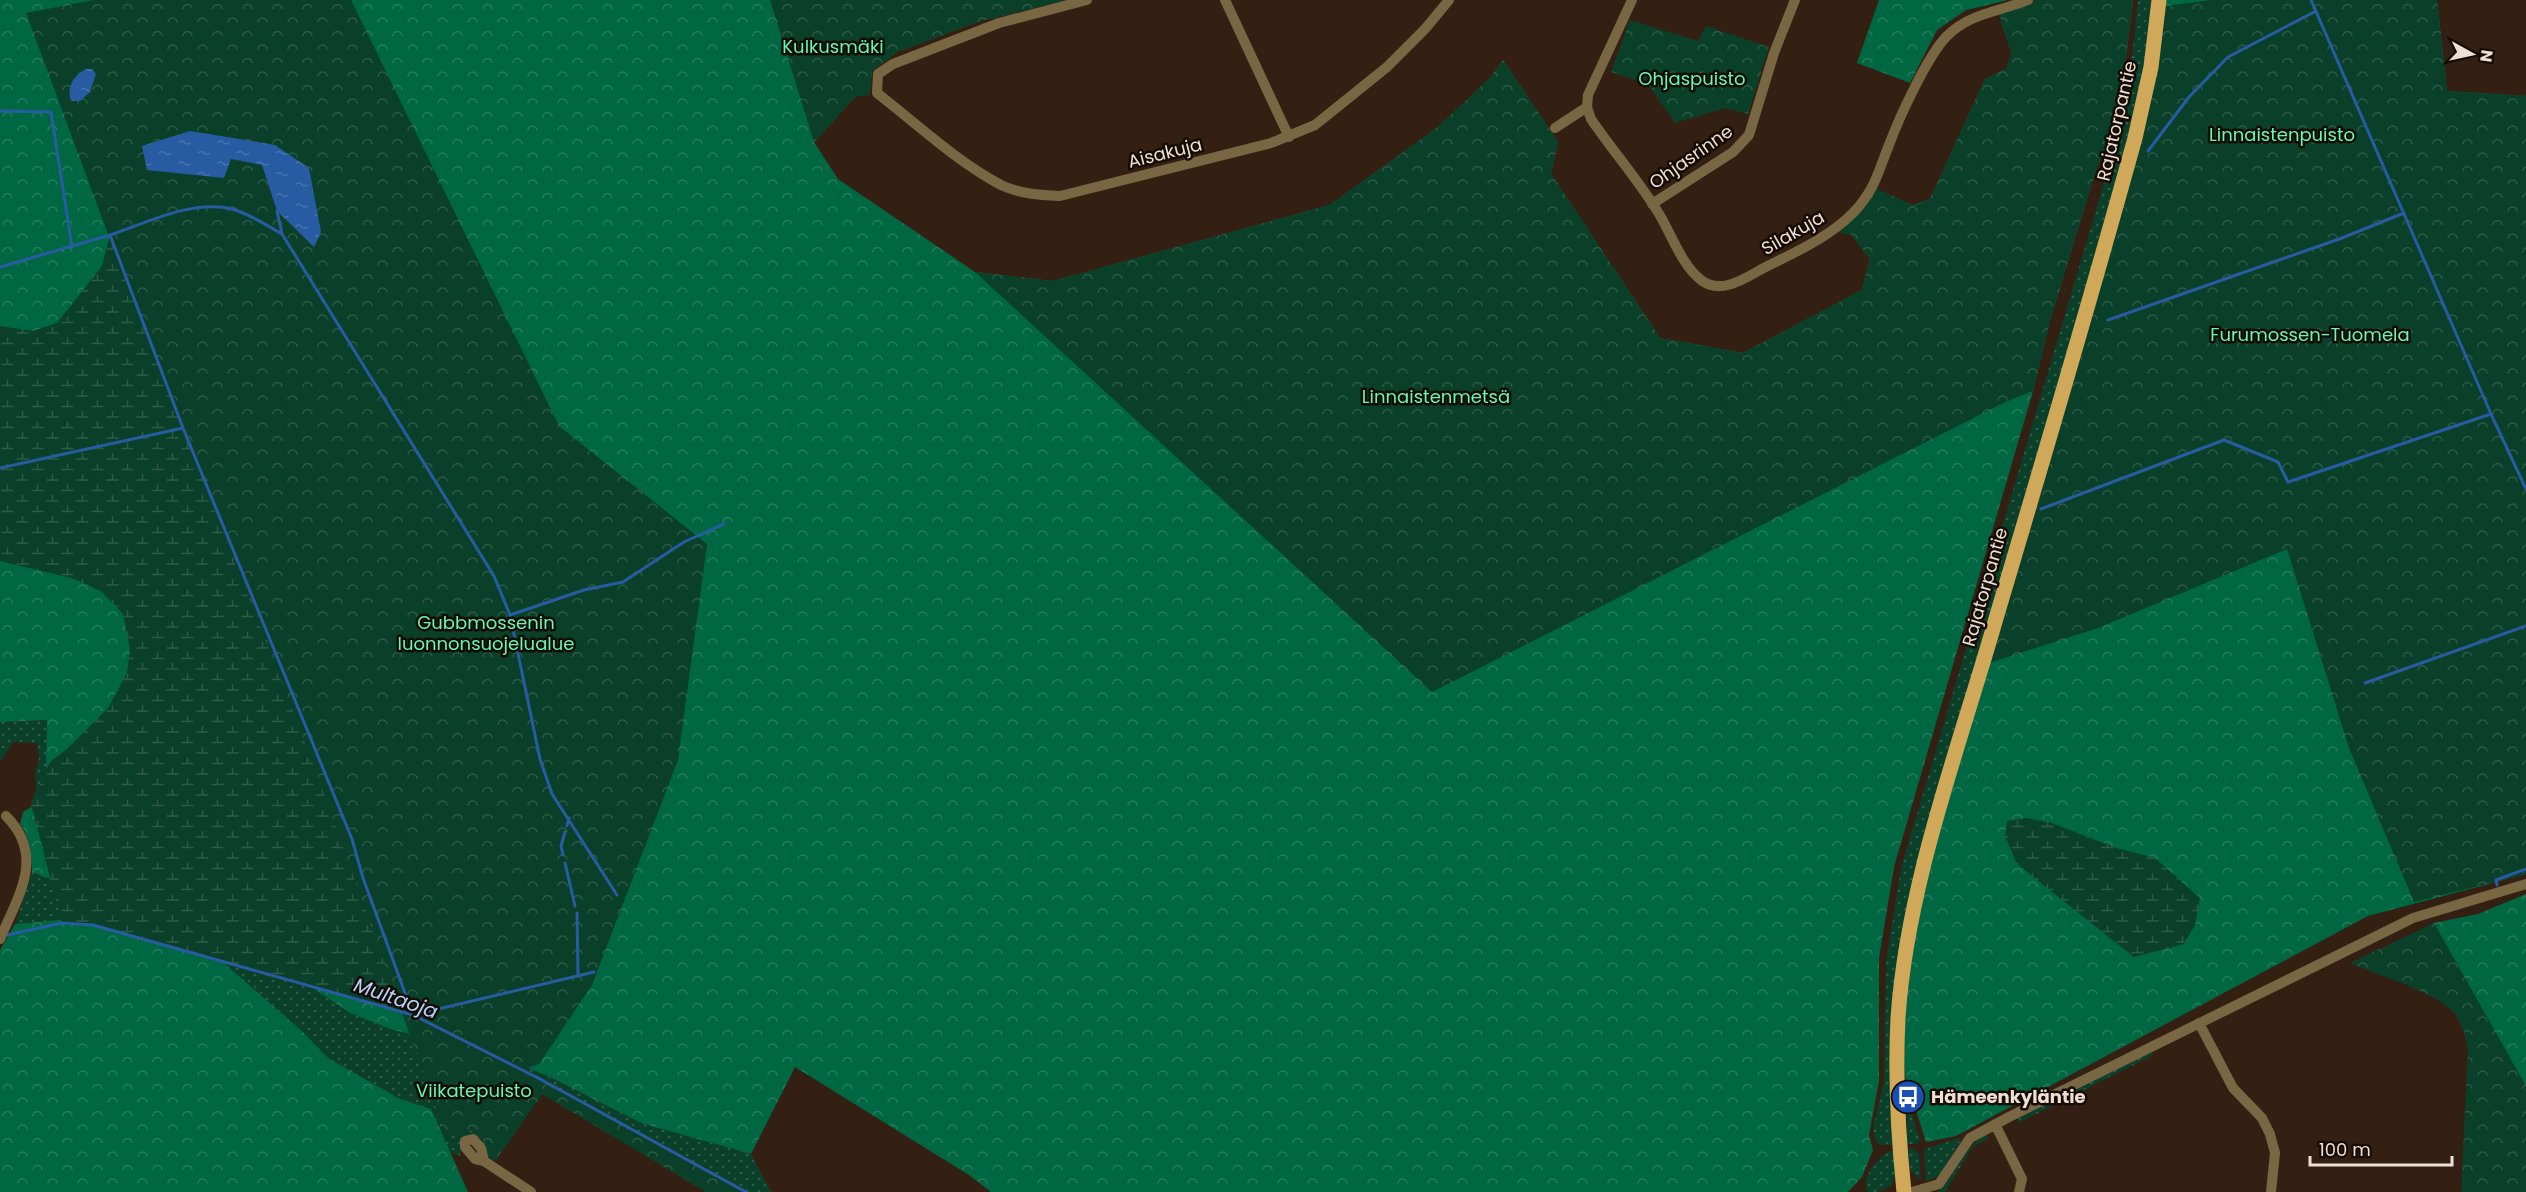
<svg xmlns="http://www.w3.org/2000/svg" width="2526" height="1192" font-family="Poppins,sans-serif">
<defs>
<pattern id="grass-dots" width="8" height="8" patternUnits="userSpaceOnUse" patternTransform="scale(1.5)"><rect width="8" height="8" fill="#0a3f29"/><path d="M2 2h.1M6 6h.1" fill="none" stroke="#2e5a47" stroke-width="1.8" stroke-linecap="round"/></pattern>
<pattern id="forest-crowns" width="20" height="18" patternUnits="userSpaceOnUse" patternTransform="scale(1.5)"><rect width="20" height="18" fill="#006743"/><path d="M2 6a3 3 0 1 1 6 0M12 15a3 3 0 1 1 6 0" fill="none" stroke="#267c5d"/></pattern>
<pattern id="wetland-marsh" width="20" height="14" patternUnits="userSpaceOnUse" patternTransform="scale(1.5)"><rect width="20" height="14" fill="#0a3f29"/><path d="M1 5h8M5 5V1M11 12h8M15 12V8" fill="none" stroke="#2e5a47"/></pattern>
<pattern id="park-crowns" width="20" height="18" patternUnits="userSpaceOnUse" patternTransform="scale(1.5)"><rect width="20" height="18" fill="#0a3f29"/><path d="M2 6a3 3 0 1 1 6 0M12 15a3 3 0 1 1 6 0" fill="none" stroke="#2e5a47"/></pattern>
<pattern id="water-ripples" width="26" height="14" patternUnits="userSpaceOnUse" patternTransform="scale(1.5)"><rect width="26" height="14" fill="#275ca3"/><path d="M2 4q2-2 4 0t4 0M15 11q2-2 4 0t4 0" fill="none" stroke="#4773af"/></pattern>
</defs>
<rect width="100%" height="100%" fill="#342012"/>
<path fill="url(#grass-dots)" d="M2138,0H2150L2152,19L2139,98L1908,916L1894,1145H1880L1875,1140L1873,1128L1884,1082L1886,963L1901,868L2120,129L2128,95Z
M47,720L282,967L350,1013L390,1029L504,1058L550,1077L641,1123L751,1154L771,1192H706L542,1094L495,1161L486,1155L482,1139L474,1135L461,1147L460,1156L449,1151L431,1109L400,1099L328,1058L303,1032L200,942L69,919L15,924L32,872L44,877L31,804L36,789L35,773L39,759L37,743L13,742L0,762V722Z
M2151,1050L2153,1055L2020,1122L2018,1118Z
M1907,1099L1920,1140L1917,1144H1907Z
M1987,1134L1988,1138L1972,1148L1945,1192H1937C1958,1176 1961,1147 1987,1134Z
M1959,1138L1961,1140L1939,1176L1926,1181L1924,1149Z
M1913,1148L1919,1154L1921,1180L1911,1171L1907,1149Z
M1894,1150L1895,1176L1891,1186L1878,1192H1867C1861,1176 1879,1153 1894,1150Z"/>
<path fill="url(#forest-crowns)" d="M0,0H1038L1037,7L977,22L897,52L872,71L869,95L856,96L814,142L838,179L975,272L1053,281L1330,205L1438,127L1490,78L1503,60L1558,142L1551,174L1660,338L1743,353L1862,290L1870,259L1851,234L1841,233L1930,199L1985,79L2006,69L2012,54L2001,21L2037,0H2133L2125,66L2112,131L2095,173L2051,317L2033,391L1894,867L1879,958V1081L1869,1135L1873,1150L1862,1177L1848,1192H991L969,1175L795,1067L751,1154L641,1123L550,1077L504,1058L390,1029L350,1013L282,967L46,768L47,720L0,722Z
M1879,0H2008L1966,10L1937,30L1910,83L1857,63Z
M2166,0H2437L2447,91L2526,96V874L2368,916L1956,1136L1926,1142L1912,1098C1892,1072 1914,943 1921,907C1940,818 1968,731 1994,644C2040,487 2089,331 2133,173C2149,116 2160,59 2166,0Z
M42,800L76,883L44,877L32,872C32,855 30,837 20,824L23,812Z
M2526,894V1107L2422,929L2434,923L2478,914Z
M69,919L200,942L303,1032L328,1058L400,1099L431,1109L468,1192H0V950L15,924Z"/>
<path fill="url(#wetland-marsh)" d="M110,235L413,1015L93,925L62,923L31,804L50,762L67,749L108,708L127,673L130,649L123,614L102,592L75,579L0,561V326L33,331L57,323L102,266Z
M2027,818L2052,823L2116,848L2155,858L2200,898L2195,925L2184,944L2134,957L2017,864L2005,836L2007,821Z"/>
<path fill="url(#park-crowns)" d="M94,0H351L559,426L707,544L678,760L592,985L539,1064L522,1070L746,1192H706L542,1094L495,1161L480,1135L474,1130L446,1136L313,763L131,296L26,13Z
M770,0H1068L977,22L897,52L872,71L869,95L856,96L814,142Z
M2037,0H2133L2125,66L2112,131L2095,173L2051,317L2033,391L2003,403L1432,692L975,272L1053,281L1330,205L1438,127L1490,78L1503,60L1558,142L1551,174L1660,338L1743,353L1862,290L1870,259L1851,234L1841,233V229L1875,188L1915,206L1930,199L1985,79L2006,69L2012,54L1999,14Z
M2212,0H2437L2447,91L2526,96V874L2414,902L2349,748L2287,549L2098,628L1989,663L2133,172L2160,57L2165,6Z
M1630,20L1698,41L1706,26L1769,47L1748,114L1725,108L1675,123L1648,84L1611,72Z
M2434,923L2526,1086V1192H2461L2468,1050C2465,1035 2461,1017 2449,1008C2424,988 2380,976 2350,963Z"/>
<path fill="url(#water-ripples)" d="M86,69H92L96,74L90,92L80,101H71C66,86 74,76 86,69Z
M190,131L275,145L309,168L321,232L314,247L277,211L262,165L231,159L224,178L147,170L142,146Z"/>
<g fill="none" stroke-linecap="round" stroke-linejoin="round">
<path stroke="#275ca3" stroke-width="3" d="M2311,0L2491,414L2526,489
M0,111L51,112L72,247
M2148,151L2189,97L2228,57L2316,11
M277,211L282,234L494,576L510,615L540,759L552,794L617,895
M110,235C147,223 192,199 232,209C250,214 266,225 282,234
M0,267L110,235L183,428L352,839L363,878L413,1015L594,972
M2108,320L2342,238L2404,213
M0,468L183,428
M2041,509L2224,440L2278,462L2288,482L2491,414
M510,615L584,590L623,582L684,542L724,524
M2365,683L2526,626
M567,826L569,818
M563,855L561,846L565,832
M565,863L575,906
M2497,885L2496,880L2526,869
M577,913L578,975
M7,935L62,923L93,925L413,1015L540,1079L746,1192"/>
<path stroke="#796743" stroke-width="10" d="M1087,0L999,23L893,64L878,74L877,93C917,124 956,161 1001,185C1020,194 1040,195 1060,196L1271,143L1315,125L1387,67L1425,29L1449,0
M1225,0L1289,137
M1587,107L1591,119C1614,153 1642,184 1662,219C1673,239 1683,266 1701,280C1720,295 1744,279 1760,270C1793,253 1827,239 1853,213C1875,190 1878,172 1889,145C1899,118 1927,57 1946,37C1969,13 1999,12 2028,0
M1555,128L1587,107L1588,95L1632,0
M1652,204L1733,152L1749,135L1774,53L1795,0
M0,939C18,896 46,856 6,816
M2199,1023L2233,1088L2262,1118L2270,1134L2275,1153L2271,1192
M1995,1124L2022,1179L2019,1192
M484,1161L481,1148L473,1139L465,1141V1147L475,1159L484,1161L531,1192
M1912,1192L1939,1184L1970,1138L2009,1117L2413,918L2526,884"/>
<path stroke="#cfa959" stroke-width="15" d="M1904,1192C1898,1134 1895,1076 1898,1018C1907,883 1960,745 1997,615C2044,457 2091,298 2135,138L2151,67L2159,0"/>
</g>
<defs>
<symbol id="bus-disc" viewBox="-11 -11 22 22"><circle r="9.5" fill="#1a4fb4" stroke="#150c06"/><path d="M-5-6H5V4H4V6H2V4H-2V6H-4V4H-5ZM-3.5-4V0h7V-4ZM-3.5 1.2v1.5H-2V1.2ZM2 1.2v1.5H3.5V1.2Z" fill="#fff"/></symbol>
</defs>
<g fill-rule="evenodd">
<use href="#bus-disc" x="1889" y="1078" width="38" height="38"/>
</g>
<g text-anchor="middle" stroke-width="5" stroke-linejoin="round" paint-order="stroke">
<g font-size="18" fill="#65f7b5" stroke="#150c06">
<text x="833" y="53">Kulkusmäki</text>
<text x="1692" y="85">Ohjaspuisto</text>
<text x="2282" y="141">Linnaistenpuisto</text>
<text x="2310" y="341">Furumossen-Tuomela</text>
<text x="1436" y="403">Linnaistenmetsä</text>
<text x="486" y="629">Gubbmossenin<tspan x="486" dy="21">luonnonsuojelualue</tspan></text>
<text x="474" y="1097">Viikatepuisto</text>
</g>
<g font-size="18" fill="#edded6" stroke="#150c06">
<text transform="translate(2117 121) rotate(-77)" y="6">Rajatorpantie</text>
<text transform="translate(1165 153) rotate(-14)" y="6">Aisakuja</text>
<text transform="translate(1691 157) rotate(-35)" y="6">Ohjasrinne</text>
<text transform="translate(1793 233) rotate(-30)" y="6">Silakuja</text>
<text transform="translate(1985 587) rotate(-74)" y="6">Rajatorpantie</text>
</g>
<g font-size="18" font-weight="bold" fill="#edded6" stroke="#150c06" text-anchor="start">
<text x="1931" y="1103">Hämeenkyläntie</text>
</g>
<g font-size="20" font-style="italic" fill="#b5d1f9" stroke="#150c06">
<text transform="translate(396 998) rotate(19)" y="7">Multaoja</text>
</g>
</g>
<g transform="translate(2472 54) rotate(98)" stroke="#150c06" stroke-width="4.5" paint-order="stroke">
<path d="M0-4.5L10 22L0 15L-10 22Z" fill="#edded6"/>
<text y="-9" font-size="16" font-weight="bold" text-anchor="middle" fill="#edded6">N</text>
</g>
<path d="M2310 1156v9h142v-9" fill="none" stroke="#edded6" stroke-width="3"/>
<text x="2319" y="1156" font-size="18" fill="#edded6" stroke="#150c06" stroke-width="4.5" paint-order="stroke">100 m</text>
</svg>
